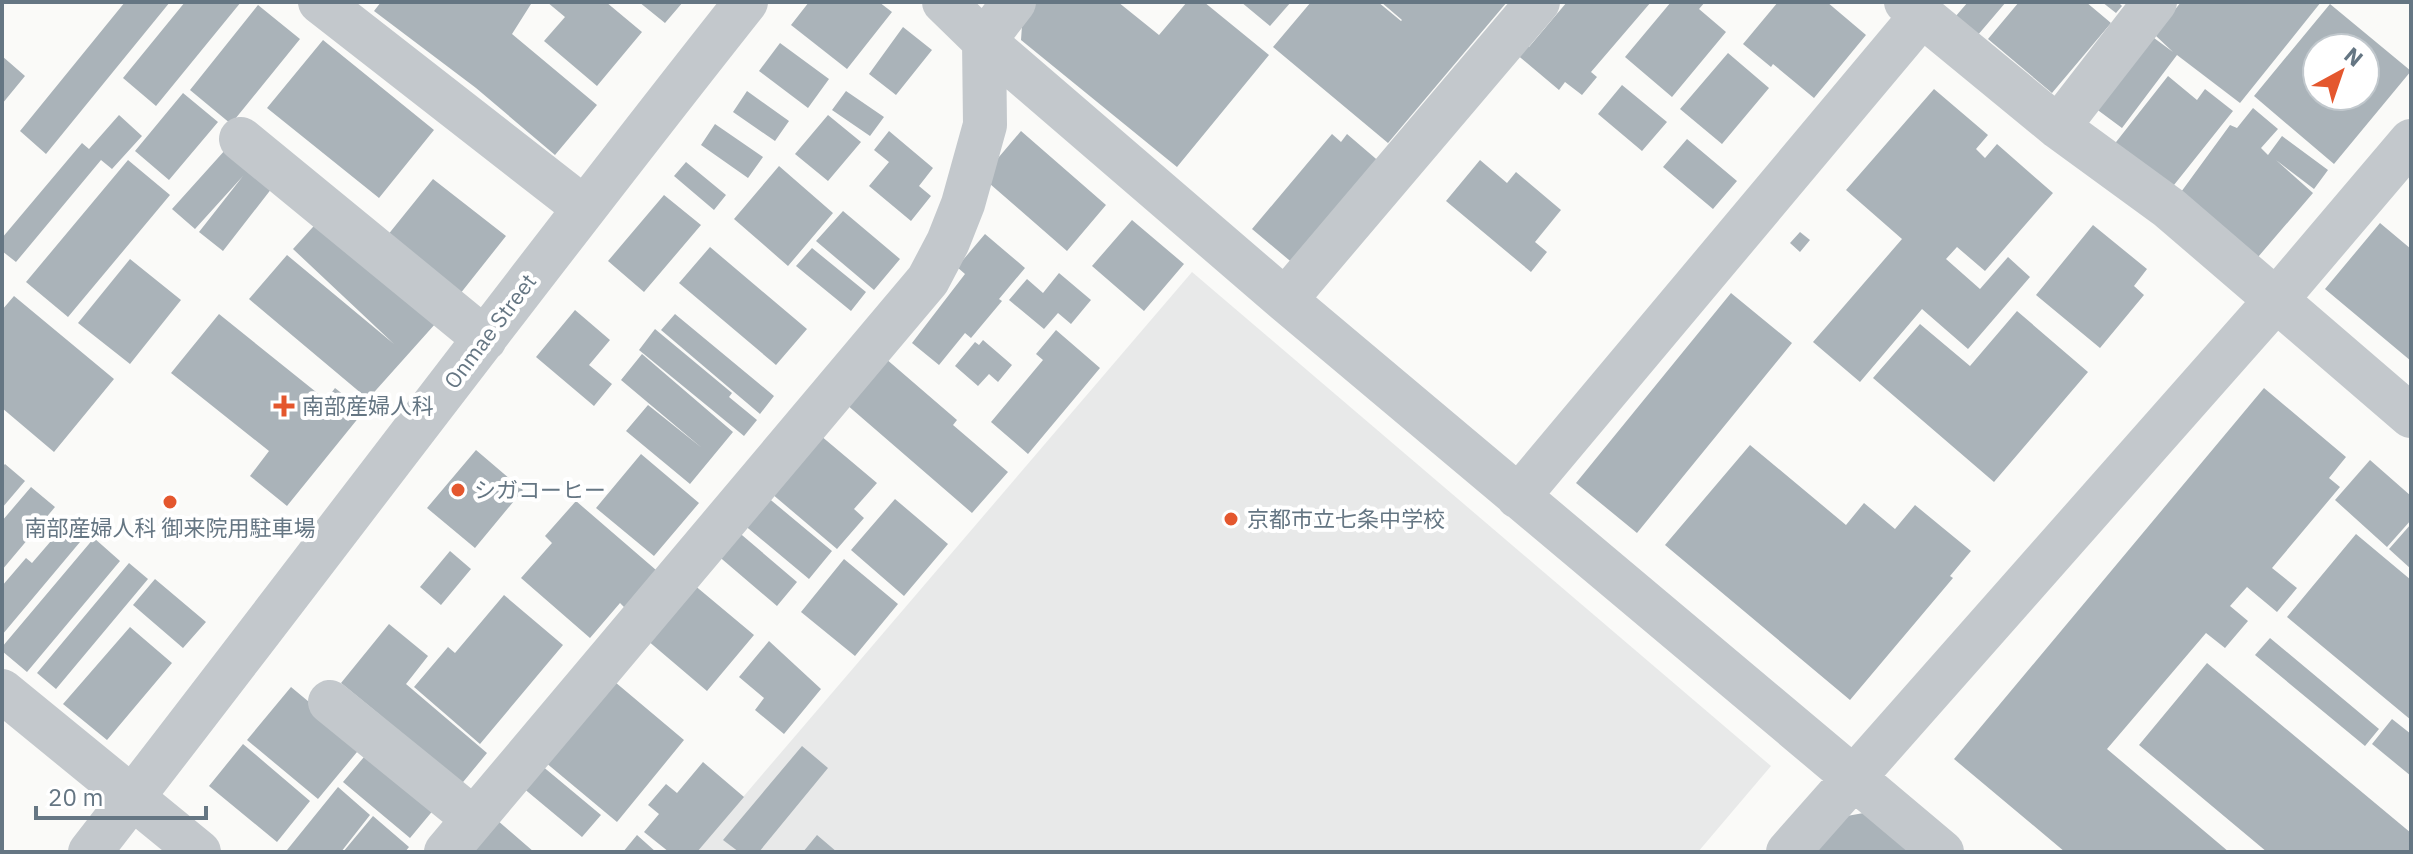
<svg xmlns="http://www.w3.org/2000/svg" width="2413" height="854" font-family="'IBM Plex Sans','Noto Sans JP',sans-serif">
<rect width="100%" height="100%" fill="#fafaf8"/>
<path fill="#e8e9e9" d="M1192,272L1771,766L1698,852H696Z"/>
<path fill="#aab3b9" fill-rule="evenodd" d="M125,2H170L46,154L20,131Z
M185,2H241L156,106L123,78Z
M381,2H528L531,4L512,34L597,105L555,155L476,88L374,11Z
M547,2H606L642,32L597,86L544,41L565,17Z
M639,2H683L665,23Z
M809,2H879L892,12L847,69L791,25Z
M1031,2H1118L1159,35L1187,2H1204L1269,55L1177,167L1021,40L1023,11Z
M1241,2H1291L1270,26Z
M1311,2H1378L1401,21L1402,20L1381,2H1507L1388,143L1273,47Z
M1567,2H1651L1591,72L1597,77L1582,95L1565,82L1559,90L1515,53L1523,43L1529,47Z
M1671,2H1705L1699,9L1726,32L1672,97L1625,57Z
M1778,2H1827L1866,35L1814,98L1773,64L1771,67L1743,44Z
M1968,2H2006L1977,36L1955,17Z
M2019,2H2086L2111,23L2052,93L1988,39Z
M2102,2H2118L2122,6L2116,13Z
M2181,2H2321L2240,103L2177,55L2122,128L2095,108L2150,35L2173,52L2155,35Z
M2330,4L2411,71L2334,164L2254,96ZM2317,48H2365V96H2317Z
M258,5L300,39L231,124L190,90Z
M903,27L932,50L896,95L869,74Z
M323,40L434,130L379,198L267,108Z
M780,43L829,79L808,108L759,71Z
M1728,53L1769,88L1722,144L1680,109Z
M2,56L25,76L2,104Z
M2168,76L2197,100L2205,89L2233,111L2166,195L2109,151Z
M1622,85L1667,122L1642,151L1598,114Z
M1934,89L1988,135L1976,149L1985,158L1997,144L2053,193L1985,271L1957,247L1946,259L1980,289L2008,257L2030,277L1968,349L1922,309L1860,382L1813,342L1902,239L1846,190Z
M747,91L789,121L775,141L733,112Z
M846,91L884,117L870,136L832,110Z
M183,93L218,122L169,180L135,151Z
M2253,108L2278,129L2261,148L2268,155L2282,136L2328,170L2314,189L2276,160L2313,193L2258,257L2173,203L2230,125L2237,128Z
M119,115L142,136L112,169L101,160L16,262L2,251V238L82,143L89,149Z
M828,115L861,142L828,181L795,154Z
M715,124L763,157L748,178L701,145Z
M889,131L933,168L919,186L931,196L911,221L869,186L889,162L874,150Z
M1021,131L1106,205L1067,251L982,177Z
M1332,134L1341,142L1347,134L1382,164L1295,265L1252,229Z
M1687,139L1737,181L1713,209L1663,167Z
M226,149L272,188L223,251L199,232L243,176L195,229L172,209Z
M128,160L170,195L68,317L26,282Z
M1480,160L1507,183L1516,172L1561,210L1535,242L1547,252L1531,272L1446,201Z
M686,162L726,195L714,210L674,176Z
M779,166L833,213L788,266L734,219Z
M433,179L506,236L460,294L387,236Z
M664,195L701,225L644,292L608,261Z
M843,211L900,259L874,290L816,241Z
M322,217L436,323L368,399L249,299L287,255L394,344L293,249Z
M1132,220L1184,264L1144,311L1092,266Z
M2380,223L2411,249V361L2325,289Z
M2093,225L2147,269L2134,286L2144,295L2100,348L2036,295Z
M1800,232L1810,240L1800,252L1790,243Z
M985,234L1025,268L999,299L1002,301L971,338L965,333L939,365L912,343L965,274L957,267Z
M710,247L807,329L776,365L679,283Z
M812,248L866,292L851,311L796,266Z
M130,259L181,300L130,364L78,323Z
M1059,273L1091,300L1071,324L1058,313L1044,329L1009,300L1027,279L1043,293Z
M1731,293L1792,343L1637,533L1576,483Z
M14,296L114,379L54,452L2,408V310Z
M575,310L610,340L589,365L612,384L594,406L536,357Z
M2017,311L2088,372L1994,482L1873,378L1920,324L1970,366Z
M219,314L326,400L335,388L364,411L287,506L250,476L269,451L171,373Z
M675,314L774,396L760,414L661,330Z
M655,329L732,393L729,397L757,420L744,436L639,350Z
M1056,330L1100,368L1028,454L991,422L1043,360L1036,354Z
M983,340L1012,365L998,382L989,374L978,386L955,366L975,342L979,345Z
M642,354L733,432L690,484L626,431L648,405L702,448L621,380Z
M885,358L957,420L953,425L1008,472L972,513L846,404Z
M2264,388L2346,457L2329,478L2340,487L2272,568L2297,588L2277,612L2247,587L2230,606L2248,621L2225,648L2206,633L2107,749L2229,852H2065L1954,759Z
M814,430L877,483L854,509L864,518L837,549L765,488Z
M1750,445L1846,525L1864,503L1895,529L1915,505L1971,551L1950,576L1953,578L1850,700L1665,545Z
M476,450L523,490L475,548L427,508Z
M641,454L699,503L654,556L596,508Z
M2370,460L2411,496V520L2387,547L2335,500Z
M5,464L25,481L2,508V467Z
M31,487L55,507L2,570V521Z
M766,496L832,551L809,579L743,524Z
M895,499L948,544L904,596L851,550Z
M576,501L656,570L625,608L620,603L590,638L521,578L552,543L545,536Z
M2411,524V569L2389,549Z
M63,527L80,542L2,635V586L26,558L32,563Z
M736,530L797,582L777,606L716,554Z
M2356,534L2411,580V720L2287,617Z
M94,538L120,561L27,672L2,651V647Z
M450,551L471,569L441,605L420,587Z
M844,559L898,604L855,656L801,612Z
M129,563L148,579L56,689L37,673Z
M155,579L206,622L183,648L133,605Z
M693,584L754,635L707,691L647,640Z
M504,595L563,645L480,744L414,687L448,647L455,653Z
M389,624L428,656L406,684L487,753L454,793L380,715L341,683Z
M130,627L172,663L107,740L63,704Z
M2270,638L2379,729L2365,746L2255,655Z
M769,641L821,689L784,734L755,710L764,698L739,677Z
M2207,663L2411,833V852H2267L2139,745Z
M615,682L684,740L617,822L545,762Z
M291,687L362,746L318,799L247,740Z
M2392,719L2411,734V776L2372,744Z
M243,744L310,801L277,842L209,786Z
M802,746L828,768L759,852H739L723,840Z
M369,751L435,808L410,838L343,782Z
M703,762L744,797L697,852H669L644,832L659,814L648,805L666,784L677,793Z
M541,765L601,815L582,837L522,787Z
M338,787L370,815L341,852H290L287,850Z
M1869,812L1917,852H1806L1836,818Z
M373,816L409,847L405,852H343Z
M497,820L534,852H469Z
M637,835L656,852H623Z
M817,835L837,852H803Z"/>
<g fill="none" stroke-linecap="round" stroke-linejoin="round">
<path stroke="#c3c8cc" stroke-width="44" d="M320,2L583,207
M944,2L984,41L1285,300L1942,852
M1906,2L2058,127L2169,208L2411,416
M2058,127L2155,2
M241,139L485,339
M1285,300L1538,2
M1518,497L1922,15
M2,691L199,852
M330,702L474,819
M90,852C310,569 524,282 746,2
M446,852L928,280L948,242L963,204L985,125L984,41L1014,2
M1788,852L2276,300L2411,141"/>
</g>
<g fill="#e4572e" stroke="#fff" stroke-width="3">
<path d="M280 394h8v8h8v8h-8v8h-8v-8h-8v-8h8z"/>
<circle cx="458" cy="490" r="8"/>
<circle cx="170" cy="502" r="8"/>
<circle cx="1231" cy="519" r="8"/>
</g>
<g text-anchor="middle" stroke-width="8" stroke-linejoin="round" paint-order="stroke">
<g font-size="22" fill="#657683" stroke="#fff">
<text transform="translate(490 331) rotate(-53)" y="8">Onmae Street</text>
</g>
<g font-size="22" fill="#657683" stroke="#fff" text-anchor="start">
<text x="302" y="414">南部産婦人科</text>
<text x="474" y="498">シガコーヒー</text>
<text x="1247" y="527">京都市立七条中学校</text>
<text x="170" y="536" text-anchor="middle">南部産婦人科 御来院用駐車場</text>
</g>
</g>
<rect width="2413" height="854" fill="none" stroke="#657683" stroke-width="8"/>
<g transform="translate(2341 72) rotate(40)"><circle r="38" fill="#ffffff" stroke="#c1c8cd" stroke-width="2"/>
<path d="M0-6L14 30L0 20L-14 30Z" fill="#e4572e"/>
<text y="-12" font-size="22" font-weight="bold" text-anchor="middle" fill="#657683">N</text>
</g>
<path d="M36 806v12h170v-12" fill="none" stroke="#657683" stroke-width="4"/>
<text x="48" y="806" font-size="24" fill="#657683" stroke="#ffffff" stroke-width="6" paint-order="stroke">20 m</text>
</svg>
